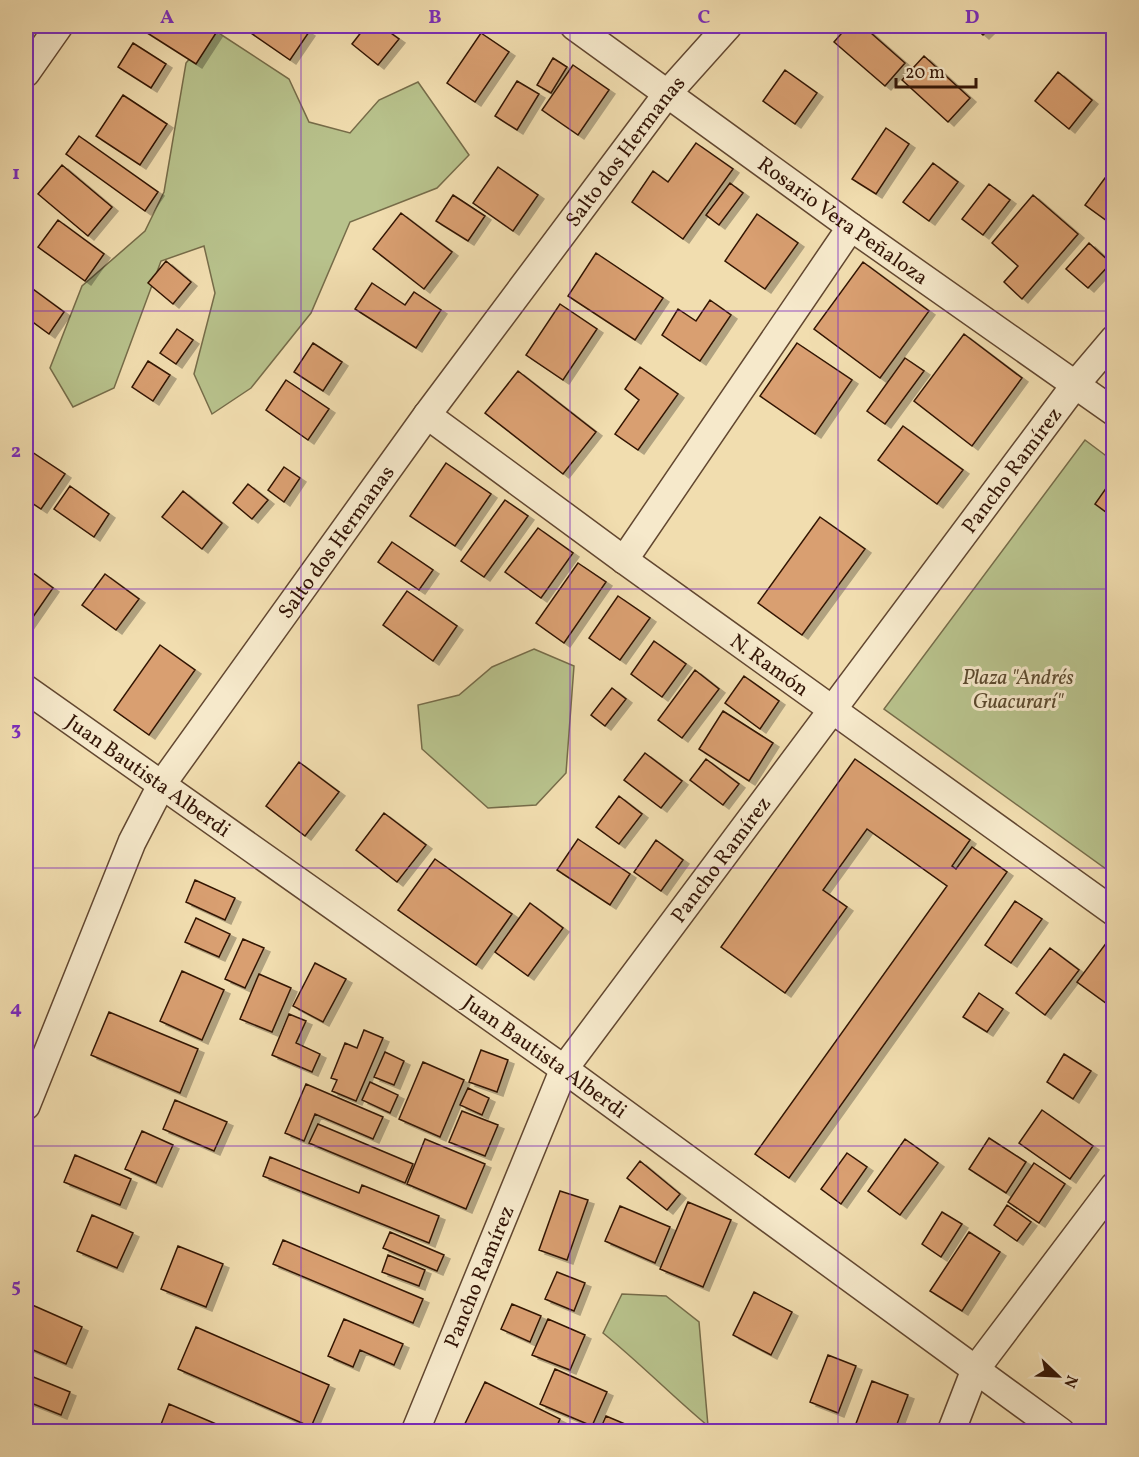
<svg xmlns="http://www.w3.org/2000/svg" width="1139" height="1457" font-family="Vollkorn,serif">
<defs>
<filter id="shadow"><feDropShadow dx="6" dy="4" stdDeviation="0" flood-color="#0004"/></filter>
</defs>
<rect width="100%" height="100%" fill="#f1ddaf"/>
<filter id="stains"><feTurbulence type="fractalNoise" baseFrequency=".00333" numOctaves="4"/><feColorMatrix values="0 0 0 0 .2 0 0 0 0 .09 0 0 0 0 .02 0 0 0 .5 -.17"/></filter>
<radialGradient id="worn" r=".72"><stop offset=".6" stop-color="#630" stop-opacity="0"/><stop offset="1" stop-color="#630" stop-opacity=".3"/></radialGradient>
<path fill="#b8c28c" stroke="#766c49" stroke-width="1.5" d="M214,30L289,79L309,122L350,133L379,100L418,82L469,155L437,188L350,222L311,313L251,388L212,414L194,374L215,293L204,246L161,261L114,388L73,407L50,368L82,286L145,231L164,192L186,63Z
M1085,440L1113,461V874L884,709Z
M534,649L574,666L566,773L536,805L488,808L422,749L418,705L459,695L492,667Z
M622,1294L666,1296L699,1322L708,1426C672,1396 640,1363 603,1333Z"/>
<path fill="#d99f71" stroke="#331506" stroke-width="1.5" filter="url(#shadow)" d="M143,26H203L216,33L196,64L141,29Z
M251,26H299L309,32L290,60L248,31Z
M366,26H381L399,39L378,65L352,44Z
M848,26H863L905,63L885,86L834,42Z
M973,26H992L983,35Z
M481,33L509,52L475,102L447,83Z
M133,43L166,64L151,88L118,67Z
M924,56L970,98L948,122L902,80Z
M553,58L567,67L551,93L537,85Z
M573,65L609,90L578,135L542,110Z
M785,70L817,93L795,124L763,101Z
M1058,72L1092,100L1069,129L1035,101Z
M517,81L539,94L517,130L495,116Z
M123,95L167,124L140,165L96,136Z
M886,128L909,144L876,194L852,179Z
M79,136L158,192L145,211L66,154Z
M696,143L733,169L683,239L632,202L653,171L668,182Z
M933,163L958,182L929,221L903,202Z
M62,165L112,207L88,236L38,194Z
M498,167L538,195L513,231L473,203Z
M1105,178L1114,184V226L1085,205Z
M730,183L743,193L719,225L706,215Z
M989,184L1010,200L983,235L962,219Z
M453,195L485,216L468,241L436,221Z
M1033,195L1078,234L1022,299L1004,282L1018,266L992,243Z
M401,213L452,252L424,289L373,249Z
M757,214L798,243L765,289L725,261Z
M58,220L104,254L85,281L38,247Z
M1089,243L1111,263L1088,288L1066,269Z
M596,253L663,298L635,340L568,296Z
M166,261L191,282L173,304L148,283Z
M863,262L929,311L880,378L814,329Z
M372,283L405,305L414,292L441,310L416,348L355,309Z
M26,284L64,312L49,334L26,317Z
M710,300L731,315L700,361L662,335L678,309L696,321Z
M560,304L597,329L563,380L526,355Z
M177,329L193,340L176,364L160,353Z
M964,334L1022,378L972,446L914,401Z
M313,343L342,362L323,391L294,372Z
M797,343L852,380L815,434L760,396Z
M905,358L924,371L885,424L867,411Z
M148,361L170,375L153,401L132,387Z
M640,367L678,394L638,450L615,434L639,400L625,389Z
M518,371L596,432L563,474L485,413Z
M286,380L329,409L308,440L266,410Z
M903,426L963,470L937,504L878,460Z
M26,448L65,474L41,509L26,499Z
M446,463L491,494L455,546L410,516Z
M284,467L300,478L284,502L268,490Z
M248,484L268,500L252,519L233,503Z
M1109,484L1114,488V518L1095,504Z
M70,486L109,514L94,537L54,509Z
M183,491L222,523L202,549L162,517Z
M505,500L528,516L484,577L461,561Z
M820,517L865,549L802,635L758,603Z
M538,528L573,553L541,598L505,572Z
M392,542L433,570L419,590L378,562Z
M578,563L606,582L564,643L536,623Z
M29,570L53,588L26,627V575Z
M105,574L139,599L116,630L82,605Z
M407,591L457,626L433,661L383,625Z
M618,596L650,618L620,660L589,638Z
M654,641L686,664L662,697L631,674Z
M160,645L195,670L149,735L114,710Z
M695,670L719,689L682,738L658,720Z
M744,676L779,701L760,729L725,703Z
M612,688L626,699L605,726L591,715Z
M723,711L773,743L749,781L699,749Z
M645,753L682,781L661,808L624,780Z
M706,759L739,784L723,805L690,780Z
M855,759L970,840L952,866L956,869L972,847L1007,872L789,1178L755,1154L947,886L867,829L823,890L847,907L785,993L721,947Z
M299,762L339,792L305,836L266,806Z
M619,796L642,814L619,844L596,827Z
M384,813L426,845L397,882L356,850Z
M578,839L630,874L610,905L557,870Z
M656,840L683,860L661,891L634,872Z
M435,859L512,914L476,965L398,910Z
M195,880L235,898L225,920L186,902Z
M1015,901L1042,919L1011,963L985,945Z
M530,903L563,928L528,976L495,952Z
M196,918L230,934L219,957L185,942Z
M1110,938L1114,941V1009L1077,982Z
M243,939L264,948L245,988L225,979Z
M1050,948L1079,970L1045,1015L1016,993Z
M315,963L346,979L323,1022L293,1006Z
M182,971L224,990L202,1040L160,1021Z
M259,974L291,988L272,1032L240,1019Z
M979,993L1003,1009L987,1032L963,1017Z
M109,1012L198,1049L180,1093L91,1055Z
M289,1014L306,1021L296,1043L320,1054L312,1072L272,1055Z
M364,1030L383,1038L356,1101L332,1091L337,1080L331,1078L345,1043L357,1048Z
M481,1050L508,1060L497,1092L469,1082Z
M385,1052L404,1061L394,1085L374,1077Z
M1064,1054L1091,1071L1073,1099L1047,1082Z
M423,1062L464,1080L440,1137L399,1119Z
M370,1082L398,1095L390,1113L362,1100Z
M306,1084L383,1117L373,1139L315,1114L304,1141L285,1133Z
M468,1088L489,1098L482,1115L460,1105Z
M175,1100L227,1122L214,1151L163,1129Z
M1042,1110L1093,1146L1070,1179L1019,1143Z
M462,1111L498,1125L485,1156L449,1142Z
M318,1124L413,1164L405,1183L309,1143Z
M142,1131L173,1145L156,1183L125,1169Z
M989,1138L1026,1162L1006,1193L969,1169Z
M425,1139L485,1164L466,1209L407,1184Z
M905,1139L938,1163L900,1215L868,1191Z
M847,1153L867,1167L841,1204L821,1189Z
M75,1155L131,1179L120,1205L64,1182Z
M270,1157L359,1193L362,1185L439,1216L429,1243L263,1176Z
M640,1161L680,1194L667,1210L627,1178Z
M1034,1163L1065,1184L1039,1223L1008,1202Z
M560,1191L588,1200L567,1260L539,1250Z
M688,1202L731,1220L703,1287L660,1269Z
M1007,1205L1031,1222L1017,1241L994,1225Z
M620,1206L670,1227L655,1263L605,1241Z
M942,1212L962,1224L941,1257L922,1244Z
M92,1215L133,1233L117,1268L77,1251Z
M390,1232L444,1255L437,1271L383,1248Z
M969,1232L1000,1252L962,1311L930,1291Z
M283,1240L423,1299L413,1323L273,1264Z
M178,1246L223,1264L206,1307L161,1289Z
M388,1255L425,1270L419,1286L382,1272Z
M557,1272L585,1283L574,1311L545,1299Z
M754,1292L792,1312L771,1355L733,1335Z
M30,1304L82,1327L66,1364L26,1347V1315Z
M512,1304L541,1316L530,1342L501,1329Z
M344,1319L403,1344L394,1365L360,1350L353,1367L328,1356Z
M548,1319L585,1335L570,1370L532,1355Z
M196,1327L329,1385L311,1427L178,1369Z
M828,1355L856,1366L838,1413L810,1402Z
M555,1369L607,1392L592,1426L540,1404Z
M26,1374L70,1392L61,1415L26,1401Z
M872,1381L908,1395L894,1432H860L854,1429Z
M485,1382L560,1419L554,1432H461Z
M169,1404L235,1432H158Z
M606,1416L632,1427L630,1432H599Z"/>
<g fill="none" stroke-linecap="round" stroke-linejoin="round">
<defs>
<g id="street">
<path id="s1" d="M574,26L851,227L1114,412"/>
<path d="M26,73L59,26"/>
<path id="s2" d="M427,415L624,560L1114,912"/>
<path d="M624,560L851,227"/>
<path id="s3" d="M26,689L564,1069L1061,1432"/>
<path id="s4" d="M26,1106L132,842L162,784L427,415L667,94L728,26"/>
<path id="s5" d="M415,1432L564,1069L1075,385L1114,339"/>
<path d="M951,1432L975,1370L1114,1186"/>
</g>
</defs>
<use href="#street" stroke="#624730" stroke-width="30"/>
<use href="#street" stroke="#f6e9cb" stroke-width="27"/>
</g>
<path fill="none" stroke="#7b2cbf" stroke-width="1.5" stroke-opacity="0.55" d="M301,26V1432M570,26V1432M838,26V1432M26,311H1114M26,589H1114M26,868H1114M26,1146H1114"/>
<g text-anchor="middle" stroke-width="6" stroke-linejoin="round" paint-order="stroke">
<g font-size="21" fill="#331506" stroke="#f6e9cb">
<text dy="7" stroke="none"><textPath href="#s4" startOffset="1134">Salto dos Hermanas</textPath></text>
<text dy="7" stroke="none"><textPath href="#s1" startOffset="332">Rosario Vera Peñaloza</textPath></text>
<text dy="7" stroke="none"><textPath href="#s5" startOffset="1140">Pancho Ramírez</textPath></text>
<text dy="7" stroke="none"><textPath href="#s4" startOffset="648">Salto dos Hermanas</textPath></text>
<text dy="7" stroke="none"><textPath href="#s2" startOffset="424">N. Ramón</textPath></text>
<text dy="7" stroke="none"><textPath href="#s3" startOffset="150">Juan Bautista Alberdi</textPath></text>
<text dy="7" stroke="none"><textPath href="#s5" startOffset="654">Pancho Ramírez</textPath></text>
<text dy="7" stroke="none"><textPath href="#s3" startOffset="636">Juan Bautista Alberdi</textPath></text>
<text dy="7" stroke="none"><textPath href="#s5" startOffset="168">Pancho Ramírez</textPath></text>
</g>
<g font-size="21" font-style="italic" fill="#5b492e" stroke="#f6e9cb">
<text x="1018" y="684">Plaza "Andrés<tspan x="1018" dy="24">Guacurarí"</tspan></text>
</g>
</g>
<rect width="1139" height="1457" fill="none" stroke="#f1ddaf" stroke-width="66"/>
<g transform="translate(1058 1376) rotate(113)" stroke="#f6e9cb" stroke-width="4.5" paint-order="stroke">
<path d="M0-4.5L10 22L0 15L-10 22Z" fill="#331506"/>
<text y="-9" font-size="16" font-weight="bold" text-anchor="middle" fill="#331506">N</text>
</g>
<path d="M896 78v9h80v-9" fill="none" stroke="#331506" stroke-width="3"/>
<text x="905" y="78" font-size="18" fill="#331506" stroke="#f6e9cb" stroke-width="4.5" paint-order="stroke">20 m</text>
<rect x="33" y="33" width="1073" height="1391" fill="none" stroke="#7b2cbf" stroke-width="2"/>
<g font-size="20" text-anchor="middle" font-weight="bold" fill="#7b2cbf">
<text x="167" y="23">A</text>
<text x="435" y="23">B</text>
<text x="704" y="23">C</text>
<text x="972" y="23">D</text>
<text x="16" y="179">1</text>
<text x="16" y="457">2</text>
<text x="16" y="735">3</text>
<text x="16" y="1014">4</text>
<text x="16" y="1292">5</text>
</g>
<rect width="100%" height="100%" filter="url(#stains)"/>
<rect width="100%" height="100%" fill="url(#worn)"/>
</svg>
